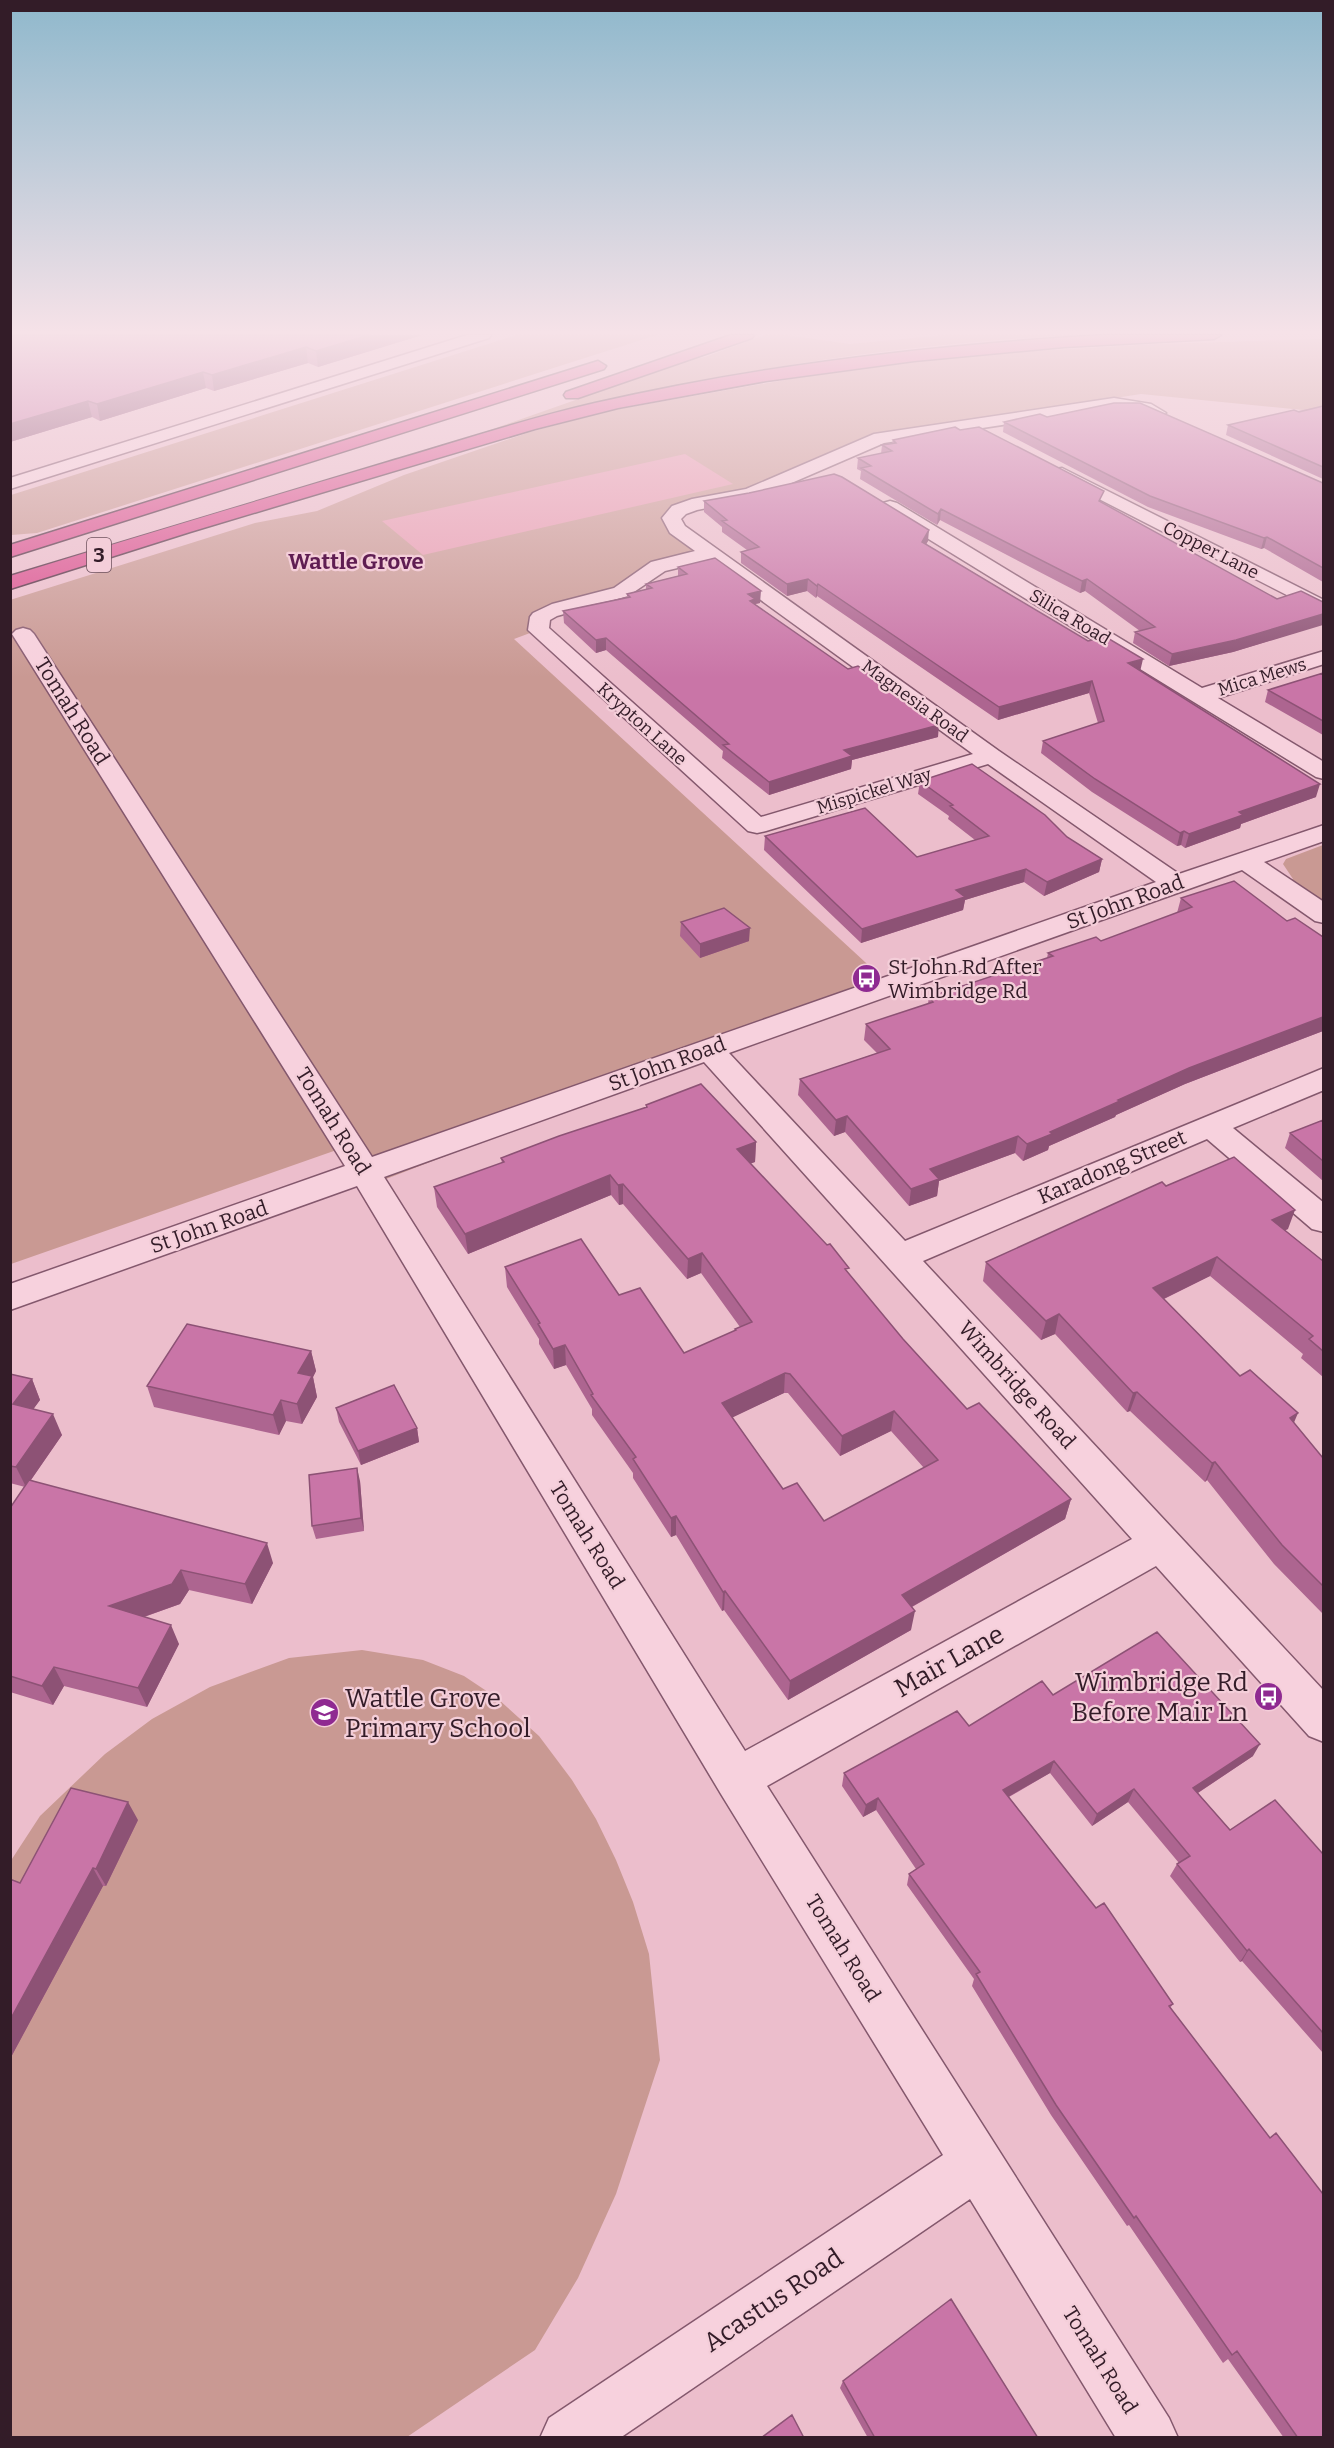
<svg xmlns="http://www.w3.org/2000/svg" width="1334" height="2448" font-family="Bitter,serif">
<rect width="100%" height="100%" fill="#ecbecc"/>
<path fill="#c99993" d="M516,335H657L37,533L11,535V495Z
M765,335H786L850,344L944,335H1074C928,343 784,362 642,393C575,407 510,427 445,446L689,360L705,357Z
M1323,339V412L1141,394L866,436L745,490L692,505L671,518L711,554L671,563L638,584L552,610L538,630L514,639L890,985L373,1184L348,1146L11,1264L10,600L255,523L317,511L404,475L530,432L608,411L830,372L982,354L1157,344Z
M1323,845V914L1281,885L1293,879L1283,864L1286,859Z
M362,1650L423,1660L464,1676L497,1698L539,1736L572,1780L596,1819L616,1860L633,1902L649,1954L660,2060L616,2194L578,2278L535,2350L407,2437H11L10,1862L40,1816L105,1754L152,1719L210,1687L289,1658Z"/>
<path fill="#e89cb1" d="M685,454L733,484L423,555L382,521Z"/>
<g fill="none" stroke-linecap="round" stroke-linejoin="round">
<defs>
<path id="minor" d="M467,335H491L489,338L10,489V478Z
M1114,398L1151,404L1166,413L1158,418L1141,411L1114,408L884,443L757,498L697,510L686,514L681,519L685,526L999,751L1179,874L1324,825V841L1264,862L1324,902V923L1315,921L1242,870L729,1053L905,1241L1324,1068V1090L1233,1128L1324,1203V1232L1312,1229L1207,1139L923,1261L1324,1691V1742L1309,1736L1156,1566L767,1786L1169,2418L1178,2438H1116L970,2199L620,2438H540L549,2418L943,2155L721,1794L357,1186L10,1310V1284L345,1166L12,634L16,630L23,628L30,630L34,634L372,1157L1156,882L988,764L766,831L757,833L748,831L528,630L530,617L533,613L552,604L614,588L651,562L695,551L670,533L662,518L672,506L692,499L746,489L874,434ZM707,561L973,754L761,817L549,628L550,620L557,616L628,596L665,571ZM704,1062L1132,1539L745,1751L384,1177Z
M1062,468L1324,600V614L1056,477L1053,473L1056,469Z
M890,501L897,503L1202,688L1324,651V664L1218,698L1324,762V779L1316,777L883,511L881,507L883,503Z"/>
<path id="highway" d="M731,335H754L752,338L578,398H566L564,395L566,392Z
M1103,335H1221L1214,339L1064,347L914,361L766,381L618,408L535,429L190,532L10,589V576C136,537 262,499 388,462C457,442 525,419 595,403C759,365 934,345 1103,335Z
M598,361L606,366L604,369L10,557V545Z"/>
</defs>
<use href="#minor" stroke="#84586d" stroke-width="3"/>
<use href="#highway" stroke="#512c40" stroke-width="3"/>
<use href="#minor" fill="#f7d1dd" fill-rule="evenodd"/>
<use href="#highway" fill="#da508e" fill-rule="evenodd"/>
</g>
<path fill="#ad6590" fill-rule="evenodd" d="M10,335H422L318,367L308,363L214,391L206,388L100,421L92,417L10,442Z
M1323,406V479L1226,435L1228,425Z
M1047,417L1323,483V582L1264,548L1261,549L1148,507L1003,432L1004,422Z
M893,440L1101,502L1307,629L1233,652L1169,666L1133,643L1135,632L1140,631L1085,591L1080,593L940,520L937,525L860,479L861,471L857,469L858,458L881,454L882,445L892,443Z
M704,501L928,541L926,544L1088,641L1141,671L1316,797L1241,824L1240,828L1185,848L1181,845L1177,846L1092,792L1041,753L1043,741L1098,723L1089,693L998,720L817,596L816,598L807,591L787,596L741,563V552L747,550L722,532V527L704,512Z
M678,567L760,603L755,604L938,737L852,760L851,769L769,795L722,758L723,751L606,650L596,653L564,623L563,611L627,597V594L646,590V584L678,576Z
M1323,673V735L1265,702L1268,690Z
M920,781L1067,837L1102,859L1099,872L1044,896L1024,882L965,900L963,910L861,943L764,850L765,836L917,857L975,840L948,819L949,816L918,794Z
M1181,898L1287,921L1323,937V1031L1185,1084L1116,1115L1115,1117L1049,1146L1048,1150L1023,1161L1015,1153L939,1181L937,1196L909,1206L845,1132L834,1136L798,1095L800,1079L877,1053L864,1040L866,1024L928,1004L929,997L1047,958L1048,953L1101,941L1177,913Z
M681,922L749,941L700,958L680,936Z
M646,1105L756,1142L755,1162L750,1163L848,1274L903,1339L967,1409L1071,1499L1065,1519L912,1607L911,1630L788,1700L724,1610L722,1611L676,1535L671,1537L633,1478V1473L592,1415V1409L566,1365L554,1369L539,1344V1339L507,1287L505,1267L619,1295L684,1353L735,1331V1329L740,1327L701,1273L687,1279L623,1204L619,1205L611,1195L468,1254L437,1207L434,1187L502,1163L501,1158L646,1107ZM784,1393H788L840,1456L891,1431L924,1468L824,1521L783,1489L732,1417Z
M1323,1120V1181L1285,1148L1290,1133Z
M1166,1186L1288,1229L1285,1230L1323,1261V1377L1301,1358L1303,1354L1210,1276L1164,1299L1240,1376L1294,1423L1323,1458V1614L1274,1564L1207,1480L1205,1482L1130,1411L1127,1412L1055,1334L1041,1340L983,1281L986,1262Z
M311,1351L316,1371L313,1377L317,1397L302,1424L286,1421L279,1435L154,1407L147,1386Z
M10,1374L32,1379L40,1400L33,1409L62,1435L31,1480L273,1563L252,1604L189,1590L180,1604L144,1617L179,1644L147,1707L64,1686L53,1705L10,1692V1508L25,1487L10,1483Z
M336,1408L417,1428L419,1442L361,1465L339,1422Z
M360,1481L364,1531L316,1539L312,1526Z
M1053,1695L1253,1756L1198,1793L1230,1830L1323,1854V2053L1242,1961L1240,1962L1170,1876L1177,1864L1179,1863L1128,1802L1092,1826L1050,1773L1009,1797L1096,1908L1173,2004L1170,2008L1323,2438H1284L1228,2359L1223,2363L1129,2225L1127,2226L1051,2115L972,1986L974,1979L907,1885L909,1874L916,1869L876,1810L863,1817L842,1786L844,1773L969,1726Z
M138,1820L106,1886H103L10,2059V1879L20,1883Z
M843,2381L1038,2438H868L840,2388Z"/>
<path fill="#8d5275" d="M369,335H422L318,367L316,351Z
M306,347L308,363L214,391L212,375Z
M203,372L206,388L100,421L97,404Z
M88,401L92,417L10,442V424Z
M941,509L940,520L937,525L938,514Z
M929,530L928,541L921,554L922,542Z
M1267,537L1264,548L1261,549L1264,538Z
M808,579L807,591L787,596V584Z
M1087,579L1085,591L1080,593L1082,581Z
M818,584L817,596L816,598L817,586Z
M761,591L760,603L755,604V611L748,594Z
M1323,614V625L1233,652L1169,666L1172,654Z
M606,638V650L596,653V640Z
M1143,659L1140,672L1128,663Z
M1092,681L1089,693L998,720L999,707Z
M939,725L938,737L852,760L851,769L769,795V782L844,750Z
M1320,784L1316,797L1241,824L1240,828L1185,848L1189,834L1239,812Z
M1184,831L1181,845L1177,846L1180,833Z
M1102,859L1099,872L1044,896L1047,882Z
M1026,869L1024,882L965,900L963,910L861,943L862,929L956,890Z
M750,928L749,941L700,958V944Z
M1323,1017V1031L1185,1084L1116,1115L1115,1117L1049,1146L1048,1150L1023,1161L1027,1144L1050,1132L1118,1100L1189,1068Z
M847,1116L845,1132L834,1136L836,1120Z
M1018,1136L1015,1153L939,1181L937,1196L909,1206L911,1189L930,1169Z
M756,1142L755,1162L736,1169L737,1149Z
M610,1175L611,1195L468,1254L465,1234Z
M623,1184V1204L619,1205L618,1185Z
M1295,1210L1288,1229L1265,1239L1272,1220Z
M702,1253L701,1273L687,1279L688,1259Z
M1217,1257L1210,1276L1147,1307L1153,1288Z
M1059,1314L1055,1334L1041,1340L1046,1321Z
M565,1345L566,1365L554,1369L553,1349Z
M311,1351L316,1371L313,1377L317,1397L302,1424L297,1404L298,1373Z
M785,1373L784,1393L721,1423L722,1403Z
M32,1379L40,1400L22,1425L13,1404Z
M1137,1392L1130,1411L1127,1412L1133,1393Z
M281,1400L286,1421L279,1435L273,1415Z
M894,1411L891,1431L840,1456L842,1436Z
M1298,1413L1290,1432V1418Z
M53,1414L62,1435L26,1487L16,1467Z
M417,1428L419,1442L361,1465L358,1451Z
M1215,1462L1207,1480L1205,1482L1212,1463Z
M357,1468L360,1481L364,1531L361,1518Z
M1071,1499L1065,1519L899,1614L902,1595Z
M676,1516V1535L671,1537V1518Z
M267,1543L273,1563L252,1604L245,1584Z
M181,1570L189,1590L180,1604L118,1626L109,1606Z
M725,1591L724,1610L722,1611L723,1592Z
M915,1611L911,1630L788,1700L790,1681Z
M171,1625L179,1644L147,1707L138,1688Z
M54,1667L64,1686L53,1705L42,1686Z
M1260,1744L1253,1756L1187,1800L1193,1788Z
M1054,1761L1050,1773L999,1802L1003,1790Z
M1134,1789L1128,1802L1092,1826L1097,1814Z
M878,1798L876,1810L863,1817L866,1805Z
M128,1802L138,1820L106,1886L96,1869Z
M93,1868L103,1886L10,2059V2020Z
M1249,1949L1242,1961L1240,1962L1247,1951Z"/>
<path fill="#c975a7" stroke="#8d5275" stroke-width="1.5" fill-rule="evenodd" d="M15,335H369L316,351L306,347L212,375L203,372L97,404L88,401L10,424V337Z
M1114,403H1140L1323,483V568L1267,537L1264,538L1150,496L1004,422L1040,414L1047,417Z
M1323,406V467L1228,425L1294,410L1299,412Z
M955,427L960,430L979,427L1104,491L1099,501L1277,599L1301,591L1323,602V614L1236,640L1172,654L1135,632L1155,627L1087,579L1082,581L941,509L938,514L861,468L871,466L858,458L892,451L882,445L896,443L893,440Z
M834,474L842,477L929,530L922,542L1088,641L1106,637L1143,659L1128,663L1320,784L1239,812L1243,815L1189,834L1184,831L1180,833L1095,779L1043,741L1104,721L1092,681L999,707L818,584L817,586L808,579L787,584L741,552L759,547L722,521L727,520L704,501L749,493Z
M715,558L761,591L748,594L755,599L750,601L848,669L858,666L939,725L844,750L852,756L769,782L723,745L729,744L606,638L596,640L563,611L630,597L627,594L652,588L646,584L687,574L678,567Z
M1323,673V721L1268,690Z
M972,764L1045,815L1067,837L1102,859L1047,882L1026,869L956,890L965,897L862,929L765,836L865,808L917,857L989,836L950,806L953,805L920,781Z
M1234,881L1287,921L1295,918L1323,937V1017L1189,1068L1118,1100L1120,1101L1050,1132L1052,1134L1027,1144L1018,1136L930,1169L939,1179L911,1189L847,1116L836,1120L800,1079L890,1049L866,1024L933,1002L929,997L1053,956L1048,953L1096,937L1101,941L1192,907L1181,898Z
M724,908L750,928L700,944L681,922Z
M701,1084L756,1142L737,1149L827,1245L830,1244L849,1268L845,1269L903,1339L967,1409L979,1403L1071,1499L902,1595L915,1611L790,1681L725,1591L723,1592L676,1516L671,1518L633,1459L636,1457L591,1395L593,1394L565,1345L553,1349L538,1324L540,1323L505,1267L581,1239L619,1295L640,1288L684,1353L736,1330L735,1329L752,1322L702,1253L688,1259L623,1184L618,1185L610,1175L465,1234L434,1187L504,1162L501,1158L559,1136L647,1107L646,1105ZM785,1373L790,1374L842,1436L894,1411L938,1460L824,1521L797,1483L783,1489L722,1403Z
M1323,1120V1161L1290,1133Z
M1234,1157L1295,1210L1272,1220L1323,1261V1351L1309,1339L1313,1336L1217,1257L1153,1288L1240,1376L1250,1370L1298,1413L1290,1418L1323,1458V1586L1282,1545L1215,1462L1212,1463L1137,1392L1133,1393L1059,1314L1046,1321L986,1262L1162,1182L1166,1186Z
M187,1324L311,1351L298,1373L312,1376L297,1404L281,1400L273,1415L147,1386Z
M10,1374L32,1379L13,1404L53,1414L16,1467L10,1466Z
M394,1385L417,1428L358,1451L336,1408Z
M357,1468L361,1518L312,1526L309,1475Z
M29,1480L267,1543L245,1584L181,1570L172,1584L109,1606L171,1625L138,1688L54,1667L42,1686L10,1676V1508Z
M1157,1632L1260,1744L1193,1788L1230,1830L1275,1800L1323,1854V2033L1249,1949L1247,1951L1177,1864L1190,1856L1134,1789L1097,1814L1054,1761L1003,1790L1096,1908L1104,1903L1173,2004L1169,2006L1270,2138L1276,2133L1323,2194V2438H1298L1237,2351L1232,2355L1136,2216L1134,2218L1056,2105L976,1974L980,1972L909,1874L924,1864L878,1798L866,1805L844,1773L957,1711L969,1726L1042,1681L1053,1695Z
M71,1788L128,1802L96,1869L93,1868L10,2020V1879L20,1883Z
M951,2299L1038,2438H875L843,2381Z
M792,2415L804,2438H761Z"/>
<linearGradient id="sky" x2="0" y2="1"><stop stop-color="#8fb8cc"/><stop offset="0.49" stop-color="#f6e2e8"/><stop offset="1" stop-color="#f6e2e8" stop-opacity="0"/></linearGradient>
<rect width="1334" height="678" fill="url(#sky)"/>
<defs>
<symbol id="bus-disc" viewBox="-11 -11 22 22"><circle r="9.5" fill="#8f2a91" stroke="#f4ced9"/><path d="M-5-6H5V4H4V6H2V4H-2V6H-4V4H-5ZM-3.5-4V0h7V-4ZM-3.5 1.2v1.5H-2V1.2ZM2 1.2v1.5H3.5V1.2Z" fill="#fff"/></symbol>
<symbol id="school-disc" viewBox="-11 -11 22 22"><circle r="9.5" fill="#8f2a91" stroke="#f4ced9"/><path d="M0-5L7-2L0 1L-7-2ZM-4 1L0 2.5L4 1V4Q0 6-4 4Z" fill="#fff"/></symbol>
</defs>
<g fill-rule="evenodd">
<use href="#bus-disc" x="850" y="962" width="33" height="33"/>
<use href="#bus-disc" x="1252" y="1680" width="33" height="33"/>
<use href="#school-disc" x="308" y="1696" width="33" height="33"/>
</g>
<g text-anchor="middle" stroke-width="4.5" stroke-linejoin="round" paint-order="stroke">
<g font-size="18" fill="#331c28" stroke="#f4ced9">
<text transform="translate(1211 550) rotate(27)" y="6">Copper Lane</text>
<text transform="translate(1070 617) rotate(31)" y="6">Silica Road</text>
<text transform="translate(1262 677) rotate(-17)" y="6">Mica Mews</text>
<text transform="translate(915 701) rotate(36)" y="6">Magnesia Road</text>
<text transform="translate(642 724) rotate(42)" y="6">Krypton Lane</text>
<text transform="translate(874 791) rotate(-17)" y="6">Mispickel Way</text>
</g>
<rect fill="#f4ced9" stroke="#6d515d" stroke-width="1.5" x="87" y="538" width="24" height="34" rx="4.5"/>
<g font-size="20" font-weight="bold" fill="#331c28">
<text x="99" y="562">3</text>
</g>
<g font-size="21" fill="#331c28" stroke="#f4ced9">
<text transform="translate(72 711) rotate(58)" y="7">Tomah Road</text>
<text transform="translate(1125 902) rotate(-20)" y="7">St John Road</text>
<text transform="translate(667 1064) rotate(-20)" y="7">St John Road</text>
<text transform="translate(333 1121) rotate(58)" y="7">Tomah Road</text>
<text transform="translate(1112 1167) rotate(-23)" y="7">Karadong Street</text>
<text transform="translate(209 1227) rotate(-19)" y="7">St John Road</text>
<text transform="translate(1017 1385) rotate(48)" y="7">Wimbridge Road</text>
<text transform="translate(587 1535) rotate(58)" y="7">Tomah Road</text>
<text transform="translate(843 1948) rotate(58)" y="7">Tomah Road</text>
<text transform="translate(1100 2360) rotate(58)" y="7">Tomah Road</text>
</g>
<g font-size="21" fill="#331c28" stroke="#f4ced9" text-anchor="start">
<text x="888" y="974">St John Rd After<tspan x="888" dy="24">Wimbridge Rd</tspan></text>
</g>
<g font-size="22" font-weight="bold" fill="#5f1d52" stroke="#f4ced9">
<text x="356" y="569">Wattle Grove</text>
</g>
<g font-size="26" fill="#331c28" stroke="#f4ced9">
<text transform="translate(949 1661) rotate(-29)" y="9">Mair Lane</text>
<text transform="translate(773 2300) rotate(-34)" y="9">Acastus Road</text>
</g>
<g font-size="26" fill="#331c28" stroke="#f4ced9" text-anchor="end">
<text x="1248" y="1691">Wimbridge Rd<tspan x="1248" dy="30">Before Mair Ln</tspan></text>
<text x="345" y="1707" text-anchor="start">Wattle Grove<tspan x="345" dy="30">Primary School</tspan></text>
</g>
</g>
<rect width="1334" height="2448" fill="none" stroke="#331c28" stroke-width="24"/>
</svg>
